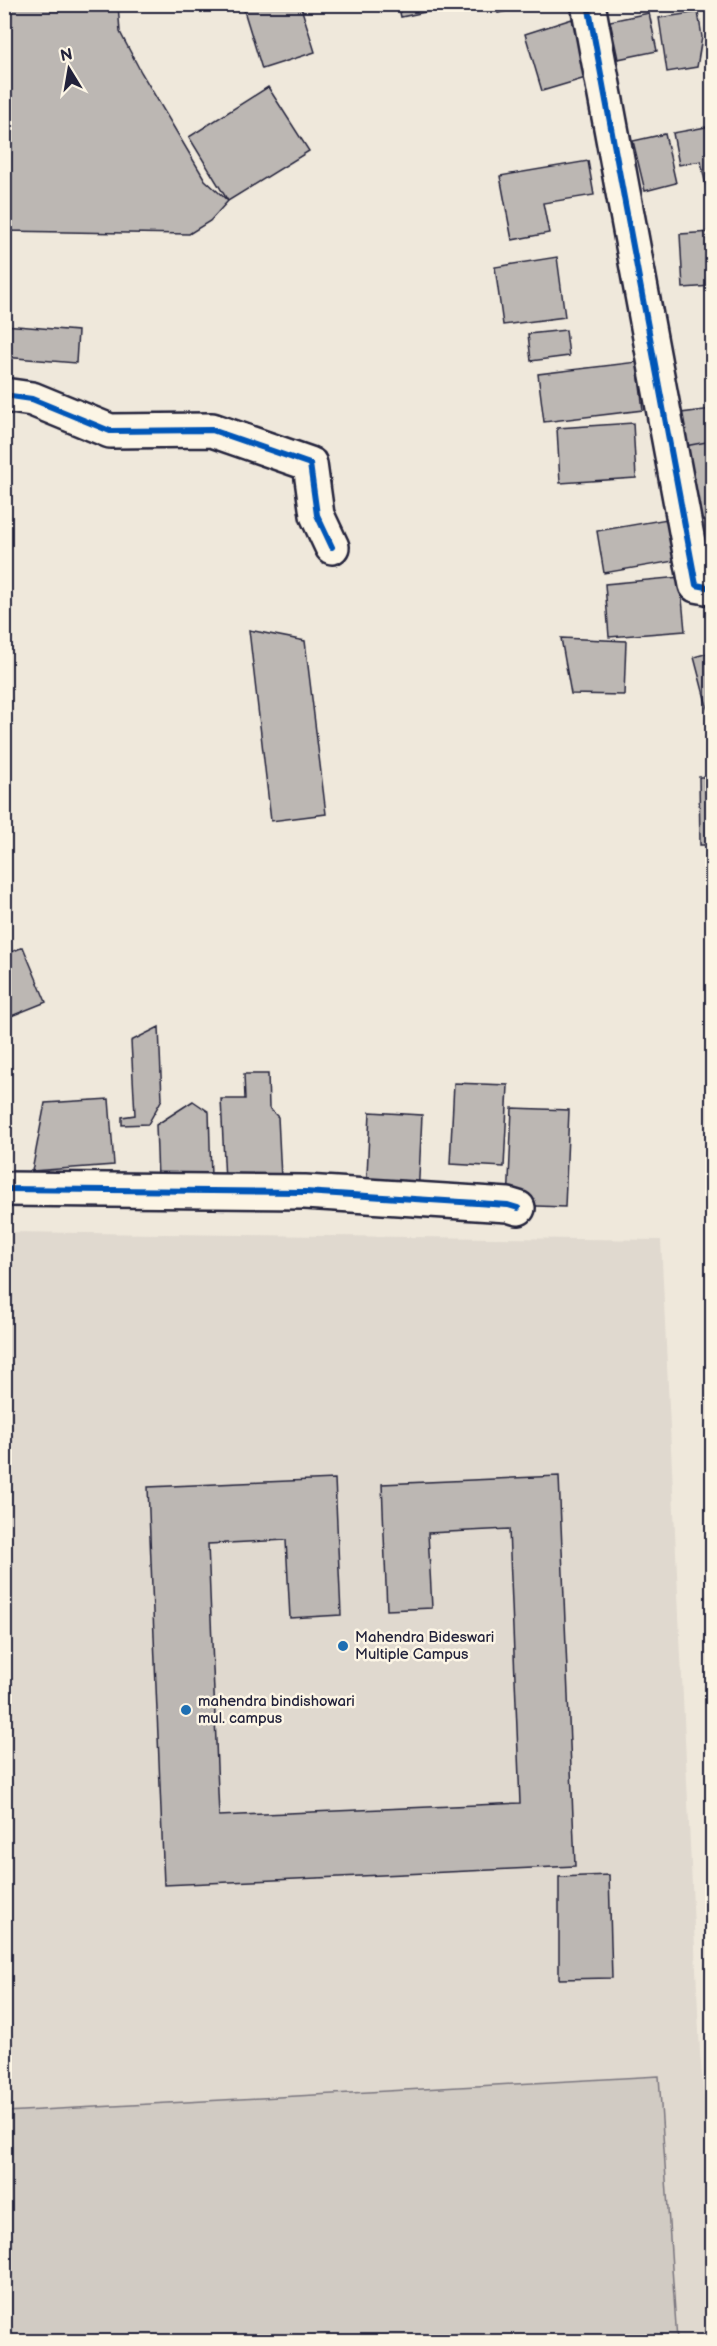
<svg xmlns="http://www.w3.org/2000/svg" width="717" height="2346" font-family="'Balsamiq Sans',sans-serif">
<rect width="100%" height="100%" fill="#efe8db"/>
<filter id="ink" filterUnits="userSpaceOnUse"><feTurbulence type="fractalNoise" baseFrequency=".0167" numOctaves="2"/><feDisplacementMap in="SourceGraphic" scale="12" xChannelSelector="R" yChannelSelector="G"/><feConvolveMatrix kernelMatrix="1 2 1 2 8 2 1 2 1" color-interpolation-filters="sRGB"/></filter>
<g filter="url(#ink)">
<path fill="#e0d9cf" d="M5,1232L661,1240L700,2052L712,2202V2341L5,2342Z"/>
<path fill="#d1cbc3" stroke="#7a767f" stroke-width="1.5" d="M659,2076L677,2341H5V2112Z"/>
<path fill="#bcb7b3" stroke="#22223b" stroke-width="1.5" d="M4,4H118L120,32L141,72L205,180L228,201L210,221L189,234L4,231Z
M242,4H300L315,52L262,69Z
M398,4H459V5L401,17Z
M497,4H537L498,13Z
M630,4H659L632,10Z
M698,12L702,37L697,67L667,72L659,18Z
M649,13L657,51L618,59L610,21Z
M572,19L589,77L542,91L525,34Z
M268,87L309,151L228,201L189,137Z
M712,126V196L708,197L701,161L679,165L673,133Z
M665,134L676,183L645,191L633,141Z
M588,161L594,195L543,203L549,233L512,240L500,176Z
M712,232V286L683,288L680,234Z
M557,257L565,317L503,325L495,267Z
M4,325L78,331L76,363L4,357Z
M566,330L569,356L531,361L528,334Z
M637,362L643,410L544,422L538,374Z
M712,409V441L685,446L681,413Z
M633,423L636,478L560,483L557,428Z
M712,441V519L699,521L685,446Z
M667,519L674,561L604,573L597,531Z
M680,577L685,631L609,637L605,584Z
M249,630L305,641L326,814L271,821Z
M561,638L626,641L624,695L571,694Z
M712,652V718H710L694,657Z
M699,777H712V845H700Z
M23,947L46,1002L4,1019V955Z
M159,1027L162,1099L148,1124L122,1125V1117L135,1115L131,1041Z
M244,1074H268L269,1108L278,1117L281,1178L225,1181L221,1099H245Z
M454,1083L508,1085L504,1167L450,1164Z
M109,1099L114,1165L32,1171L45,1103Z
M193,1101L209,1112L211,1177L158,1179L156,1125Z
M512,1108L569,1110L565,1207L508,1205Z
M370,1112L422,1115L418,1198L366,1196Z
M559,1476L575,1866L164,1885L148,1487L335,1479L341,1615L290,1618L286,1540L208,1544L219,1816L520,1803L509,1529L428,1533L432,1608L387,1610L382,1484Z
M609,1875L612,1978L559,1979V1877Z"/>
<g fill="none" stroke-linecap="round" stroke-linejoin="round">
<defs>
<path id="minor" d="M588,4L696,585L712,588
M4,395L32,399L110,431L212,430L310,464L317,515L332,547
M4,1189L305,1192L508,1205L518,1208"/>
</defs>
<use href="#minor" stroke="#22223b" stroke-width="38"/>
<use href="#minor" stroke="#fcf5e5" stroke-width="33"/>
<defs>
<path id="cycleway" d="M588,4L696,585L712,588
M4,395L32,399L110,431L212,430L310,464L317,515L332,547
M4,1189L305,1192L508,1205L518,1208"/>
</defs>
<use href="#cycleway" stroke="#fcf5e5" stroke-width="10"/>
<use href="#cycleway" stroke="#0057b8" stroke-width="6"/>
</g>
</g>
<g fill="#1f6fb2" stroke="#fcf5e5" stroke-width="2">
<circle cx="343" cy="1646" r="6"/>
<circle cx="186" cy="1710" r="6"/>
</g>
<g text-anchor="middle" stroke-width="5" stroke-linejoin="round" paint-order="stroke">
<g font-size="15" fill="#22223b" stroke="#fcf5e5" text-anchor="start">
<text x="355" y="1642">Mahendra Bideswari<tspan x="355" dy="17">Multiple Campus</tspan></text>
<text x="198" y="1706">mahendra bindishowari<tspan x="198" dy="17">mul. campus</tspan></text>
</g>
</g>
<rect width="717" height="2346" fill="none" stroke="#fcf5e5" stroke-width="24"/>
<rect x="12" y="12" width="693" height="2322" fill="none" stroke="#22223b" stroke-width="2" filter="url(#ink)"/>
<g transform="translate(69 69) rotate(349)" stroke="#fcf5e5" stroke-width="4.5" paint-order="stroke">
<path d="M0-4.5L10 22L0 15L-10 22Z" fill="#22223b"/>
<text y="-9" font-size="16" font-weight="bold" text-anchor="middle" fill="#22223b">N</text>
</g>
</svg>
